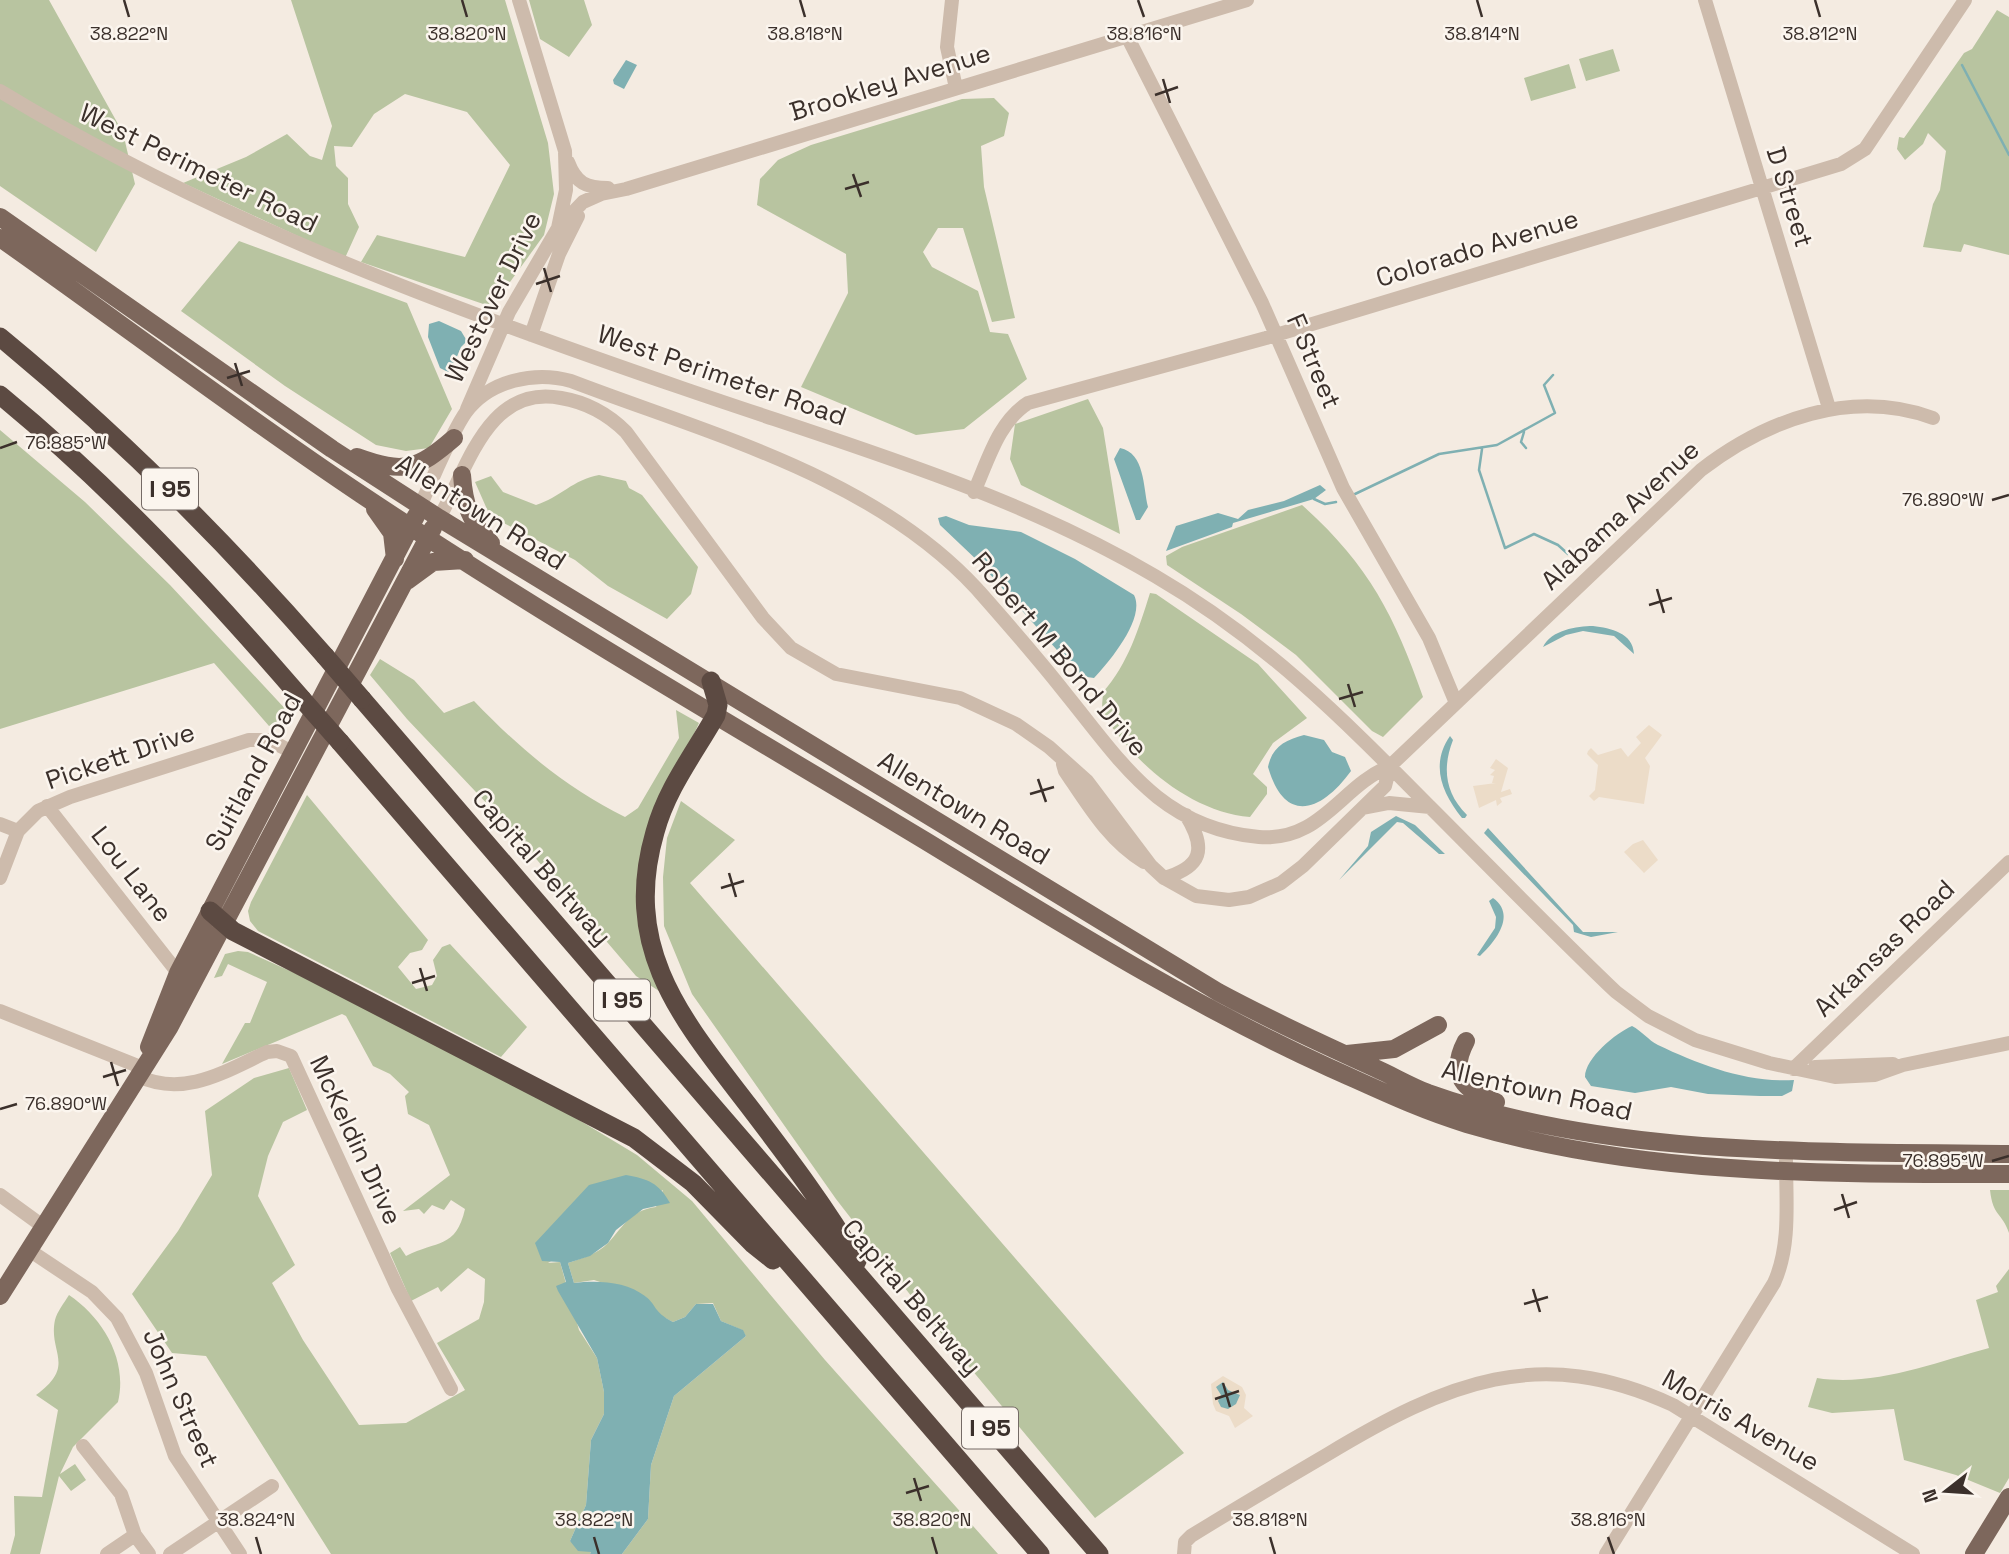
<svg xmlns="http://www.w3.org/2000/svg" width="2009" height="1554" font-family="'Space Grotesk',sans-serif">
<rect width="100%" height="100%" fill="#f4ebe1"/>
<path fill="#b8c4a0" d="M0,0H49L123,133L135,184L96,252L0,186Z
M291,0H505L548,143L554,194L544,235L492,307L361,262L377,235L465,257L510,165L467,112L405,94L374,114L352,147L334,146L336,166L348,178V204L359,227L345,258L183,183L246,157L287,134L310,156L322,160L332,126Z
M529,0H584L592,25L569,57L540,39Z
M1997,10L2009,17V255L1964,244L1961,252L1923,247L1933,204L1940,190L1946,151L1928,133L1923,144L1905,160L1897,149L1899,137L1904,138L1964,53L1972,49Z
M1613,49L1620,71L1586,81L1579,59Z
M1569,64L1576,88L1531,101L1524,78Z
M994,98L1009,113L1004,136L981,146L984,187L1015,318L992,322L963,228H938L923,252L932,267L978,291L990,332L1008,334L1027,379L964,429L916,435L801,387L848,293L846,254L757,205L760,179L778,160L811,145L962,99Z
M239,241L407,303L452,409L429,448L406,451L376,445L285,386L181,311Z
M1088,399L1103,428L1120,534L1021,485L1010,459L1015,424Z
M0,430L85,502L170,585L290,714L269,726L214,663L0,729Z
M599,475L626,481L629,488L642,495L698,567L691,594L667,619L608,586L575,560L490,516L475,482L491,476L503,492L536,505C559,498 574,479 599,475Z
M1302,505C1368,564 1394,614 1423,697L1383,737L1372,731L1296,655L1241,614L1167,565L1166,556L1182,547Z
M1150,593L1156,594L1258,664L1307,718L1273,743L1253,774L1267,787V794L1250,817C1198,813 1146,773 1116,732C1112,727 1105,720 1103,714C1101,708 1103,698 1103,692C1128,664 1139,628 1150,593Z
M380,659L414,680L444,713L474,701C519,748 566,788 625,817L638,808L679,738L676,710L699,723L647,835L659,991L636,976L509,827L407,719L370,675Z
M307,795L428,940L422,950L410,953L398,967L416,989L432,985L437,976L433,960L442,947L450,944L527,1027L501,1057L258,931L250,921L248,911L251,902Z
M681,801L735,840L690,883L1184,1453L1095,1518L922,1310L836,1199L692,994L664,926L663,877L667,838Z
M238,951L248,952L299,975L569,1114L637,1155L692,1201L825,1360L998,1554H622L648,1519L651,1465L674,1396L746,1336L742,1330L721,1321L713,1303L696,1304L685,1317L673,1322L655,1313L646,1297L594,1280L574,1283L568,1263C582,1258 598,1254 608,1243C625,1225 629,1211 656,1207L663,1190L548,1263L560,1262L579,1330L597,1358L604,1392V1414L591,1440L586,1505L570,1541L591,1552L590,1554H331L206,1356L172,1353L132,1294L178,1231L212,1175L205,1111L254,1078L289,1068L307,1110L283,1122L268,1156L258,1196L295,1265L272,1283L303,1340L359,1425L406,1423L465,1390L437,1343L479,1319L484,1302L485,1279L468,1268L441,1292L438,1287L411,1301L390,1253L400,1247L406,1256C437,1240 456,1249 465,1209L451,1200L444,1210L432,1205L424,1214L419,1209L403,1211L450,1175L429,1125L408,1114L405,1096L409,1092L390,1074L373,1066L346,1016L342,1014L222,1064L245,1023H250L267,982L228,964L222,976L214,978L225,954Z
M1990,1190H2009V1233C2002,1212 1993,1217 1990,1190Z
M2009,1269V1478L2000,1493L1956,1475L1904,1460L1894,1409L1832,1413L1808,1407L1817,1378C1874,1387 1933,1363 1989,1348L1976,1300L1998,1292L1996,1286Z
M69,1295C103,1318 128,1360 118,1402L73,1447L60,1474L75,1464L86,1480L71,1491L59,1476L40,1554H10L15,1535L14,1496L42,1497L58,1410L36,1395C77,1365 48,1353 55,1320C57,1312 64,1303 69,1295Z"/>
<path fill="#ecdcc8" d="M1649,725L1662,735L1645,758L1650,766L1644,804L1599,797L1594,801L1589,796L1595,790L1598,765L1587,754L1588,751L1591,748L1598,755L1621,748L1628,757L1641,743L1636,737Z
M1496,759L1508,768L1501,792L1510,789L1512,794L1500,798L1502,802L1497,806L1496,800L1479,808L1473,786L1496,783H1492L1494,776L1490,775L1495,770L1490,768Z
M1643,840L1658,860L1644,873L1624,852L1633,844Z
M1223,1376L1242,1387L1246,1395L1244,1408L1253,1416L1235,1428L1229,1416L1216,1411L1213,1404L1211,1384Z"/>
<path fill="#7fb0b2" d="M626,60L637,65L624,89L614,84L613,80Z
M439,321L461,331L467,341L461,347L450,373L440,368L428,337L429,324Z
M1120,448C1145,453 1143,487 1148,507L1140,520H1136L1114,459Z
M1320,485L1326,490L1314,499L1233,523L1232,527L1166,551L1176,526L1218,513L1238,519L1248,510L1284,501Z
M946,516L969,525L1021,532L1075,559L1134,595C1146,618 1109,662 1094,678L1080,676L980,563L940,525L938,518Z
M1593,626C1611,628 1633,633 1634,654L1614,636L1583,631L1566,635L1543,647C1551,630 1577,626 1593,626Z
M1304,735L1324,740L1332,752L1345,757L1351,771C1322,811 1285,826 1268,767C1272,747 1285,740 1304,735Z
M1450,736L1453,740C1442,768 1445,793 1467,815L1465,818H1462C1442,793 1430,765 1450,736Z
M1396,816L1415,825L1445,854H1439L1403,823L1397,822L1339,880L1368,846L1371,832Z
M1488,828L1583,932H1618L1591,937L1574,932L1573,925L1484,833Z
M1493,898C1517,915 1495,942 1480,956L1477,955L1495,928L1496,917L1489,901Z
M1632,1026C1642,1031 1648,1040 1658,1045C1700,1065 1747,1083 1794,1080L1792,1091L1782,1096H1760L1708,1094L1671,1087L1635,1093L1591,1086L1585,1077C1585,1058 1616,1033 1632,1026Z
M626,1175C648,1179 659,1183 670,1203L643,1209L616,1230L608,1243L590,1256L568,1263L574,1283C596,1280 626,1281 645,1296C658,1306 652,1311 673,1322L685,1317L696,1304H713L721,1321L743,1330L746,1336L674,1396L651,1465L648,1519L622,1554H590L591,1552L578,1551L570,1541L586,1505L591,1440L604,1414V1392L597,1358L558,1291L556,1286L566,1282L560,1262L542,1261L535,1243L589,1185Z
M1223,1382L1228,1390L1240,1395L1236,1404L1228,1409L1221,1407L1218,1401L1221,1395L1216,1387Z"/>
<g fill="none" stroke-linecap="round" stroke-linejoin="round">
<path stroke="#7fb0b2" stroke-width="2.5" d="M1962,65L2009,155
M1524,432L1521,442L1526,448
M1482,449L1479,470L1505,548L1534,534L1558,545L1568,554
M1355,494L1439,454L1497,445L1555,413L1544,385L1553,375
M1314,499L1325,504L1336,502"/>
<path stroke="#cdbbac" stroke-width="14" d="M952,0L947,47L956,88
M1705,0L1829,408
M1127,36L1262,303L1343,488L1429,638L1456,703
M0,91C214,221 446,307 682,388C841,443 1009,490 1155,576C1265,640 1341,717 1429,806C1491,868 1552,931 1616,992L1648,1016L1695,1040L1769,1063L1835,1077L1875,1075L1903,1065L2009,1043
M568,162C576,183 586,188 608,188
M558,228L583,202L601,194L626,189L1247,0
M531,335L559,254L578,216
M467,409L509,312L558,228L566,190L565,151L519,0
M974,492C988,461 998,422 1028,403L1266,338L1841,164L1865,149L1965,0
M420,506C432,481 451,433 466,412C490,380 535,371 571,381C709,434 873,476 977,589C1007,623 1038,658 1066,694C1122,763 1161,828 1259,837C1321,842 1341,786 1390,766L1701,470C1766,420 1851,388 1933,418
M439,518C468,469 487,384 561,398C585,402 608,414 626,432L763,618L791,648L836,674L960,698L1016,724L1049,747L1087,781L1151,866L1164,878L1196,896L1229,900L1249,897L1281,883L1303,866L1385,786L1390,766
M1063,764L1065,771C1088,805 1109,841 1144,862
M47,806L178,973
M1363,808L1389,803L1430,807
M0,824L18,831
M0,878L18,831L38,811L70,797L249,740H269L294,753
M1164,878C1202,867 1207,849 1186,815
M0,1011L143,1068
M1815,1067L1893,1064
M1793,1069L2009,862
M138,1076C184,1098 226,1071 267,1052L277,1051L291,1056L398,1289L451,1389
M0,1195L44,1227
M29,1250L92,1292L117,1318L146,1373L175,1456L240,1554
M83,1446L121,1494L135,1535L107,1554
M135,1535L149,1554
M170,1554L272,1486
M1184,1554L1185,1542L1191,1536C1236,1508 1282,1481 1328,1454C1446,1383 1539,1343 1673,1405L1913,1554
M1606,1554L1774,1283C1791,1246 1786,1200 1786,1160"/>
<path stroke="#7d675c" stroke-width="18" d="M0,217L332,449L439,518L1218,992C1270,1020 1322,1044 1375,1068C1393,1076 1410,1086 1428,1093C1609,1158 1819,1151 2009,1154
M0,238C121,323 239,413 362,495C545,617 736,727 924,840C1057,921 1189,1004 1330,1068C1375,1088 1420,1110 1467,1124C1642,1176 1829,1174 2009,1174
M357,457C404,474 417,470 454,438
M462,475C464,504 470,522 491,543
M375,509L392,533L395,559
M407,581L433,562L465,560
M1466,1041C1448,1075 1464,1091 1496,1102
M149,1047L178,973L416,516
M1347,1054L1394,1049L1438,1025
M0,1296L169,1028L433,528
M1974,1554L2009,1497"/>
<path stroke="#5c4a42" stroke-width="19" d="M0,337C118,434 225,541 325,656
M0,395C111,486 209,591 302,699
M711,681L718,705L716,715C694,754 667,788 655,832C621,949 682,1019 748,1105C786,1155 826,1207 857,1261
M362,699L1099,1554
M340,742L1040,1554
M210,911L233,931L634,1138L693,1183L753,1244L773,1260"/>
<path stroke="#5c4a42" stroke-width="19" d="M325,656L362,699
M302,699L340,742"/>
</g>
<path fill="none" stroke="#3b302b" stroke-width="2.5" d="M124,0L129,17M462,0L467,17M800,0L805,17M1138,0L1144,17M1477,0L1482,17M1815,0L1820,17M1163,79L1170,103M1155,95L1178,87M853,174L861,197M845,189L869,182M544,268L551,292M536,284L560,276M235,363L242,386M227,378L250,371M0,448L17,442M1992,500L2009,495M1657,589L1664,613M1649,605L1672,598M1348,684L1355,707M1339,699L1363,692M1038,779L1046,802M1030,794L1054,787M729,873L736,897M721,888L744,881M420,968L427,991M412,983L435,976M111,1062L118,1086M103,1077L126,1070M0,1109L17,1104M1992,1161L2009,1156M1842,1194L1849,1218M1834,1210L1857,1202M1533,1289L1540,1312M1524,1304L1548,1297M1223,1383L1230,1407M1215,1399L1239,1391M914,1478L921,1501M906,1493L929,1486M256,1537L261,1554M594,1537L599,1554M932,1537L937,1554M1270,1537L1275,1554M1608,1537L1614,1554"/>
<g text-anchor="middle" stroke-width="5" stroke-linejoin="round" paint-order="stroke">
<g fill="#fbf5ee" stroke="#756b66" stroke-width="2">
<rect x="142" y="468.5" width="56" height="41" rx="5"/>
<rect x="594" y="979.5" width="56" height="41" rx="5"/>
<rect x="962" y="1407.5" width="56" height="41" rx="5"/>
</g>
<g font-size="24" font-weight="bold" fill="#3b302b">
<text x="170" y="497">I 95</text>
<text x="622" y="1008">I 95</text>
<text x="990" y="1436">I 95</text>
</g>
<g font-size="26" fill="#3b302b" stroke="#fbf5ee">
<text transform="translate(890 82) rotate(-17)" y="9">Brookley Avenue</text>
<text transform="translate(199 168) rotate(26)" y="9">West Perimeter Road</text>
<text transform="translate(1790 197) rotate(73)" y="9">D Street</text>
<text transform="translate(1477 248) rotate(-17)" y="9">Colorado Avenue</text>
<text transform="translate(493 297) rotate(-64)" y="9">Westover Drive</text>
<text transform="translate(1314 361) rotate(67)" y="9">F Street</text>
<text transform="translate(722 375) rotate(19)" y="9">West Perimeter Road</text>
<text transform="translate(481 512) rotate(32)" y="9">Allentown Road</text>
<text transform="translate(1620 515) rotate(-43)" y="9">Alabama Avenue</text>
<text transform="translate(1060 654) rotate(50)" y="9">Robert M Bond Drive</text>
<text transform="translate(120 756) rotate(-19)" y="9">Pickett Drive</text>
<text transform="translate(253 772) rotate(-62)" y="9">Suitland Road</text>
<text transform="translate(964 808) rotate(31)" y="9">Allentown Road</text>
<text transform="translate(542 867) rotate(49)" y="9">Capital Beltway</text>
<text transform="translate(132 874) rotate(52)" y="9">Lou Lane</text>
<text transform="translate(1884 948) rotate(-44)" y="9">Arkansas Road</text>
<text transform="translate(1537 1090) rotate(13)" y="9">Allentown Road</text>
<text transform="translate(356 1140) rotate(65)" y="9">McKeldin Drive</text>
<text transform="translate(912 1297) rotate(49)" y="9">Capital Beltway</text>
<text transform="translate(181 1398) rotate(66)" y="9">John Street</text>
<text transform="translate(1741 1420) rotate(30)" y="9">Morris Avenue</text>
</g>
</g>
<g font-size="18" text-anchor="middle" fill="#3b302b" stroke="#fbf5ee" stroke-width="5" stroke-linejoin="round" paint-order="stroke">
<text x="129" y="40">38.822°N</text>
<text x="467" y="40">38.820°N</text>
<text x="805" y="40">38.818°N</text>
<text x="1144" y="40">38.816°N</text>
<text x="1482" y="40">38.814°N</text>
<text x="1820" y="40">38.812°N</text>
<text x="66" y="449">76.885°W</text>
<text x="1943" y="506">76.890°W</text>
<text x="66" y="1110">76.890°W</text>
<text x="1943" y="1167">76.895°W</text>
<text x="256" y="1526">38.824°N</text>
<text x="594" y="1526">38.822°N</text>
<text x="932" y="1526">38.820°N</text>
<text x="1270" y="1526">38.818°N</text>
<text x="1608" y="1526">38.816°N</text>
</g>
<g transform="translate(1946 1491) rotate(253)" stroke="#fbf5ee" stroke-width="5" paint-order="stroke">
<path d="M0-5L12 26L0 18L-12 26Z" fill="#3b302b"/>
<text y="-10" font-size="19" font-weight="bold" text-anchor="middle" fill="#3b302b">N</text>
</g>
</svg>
